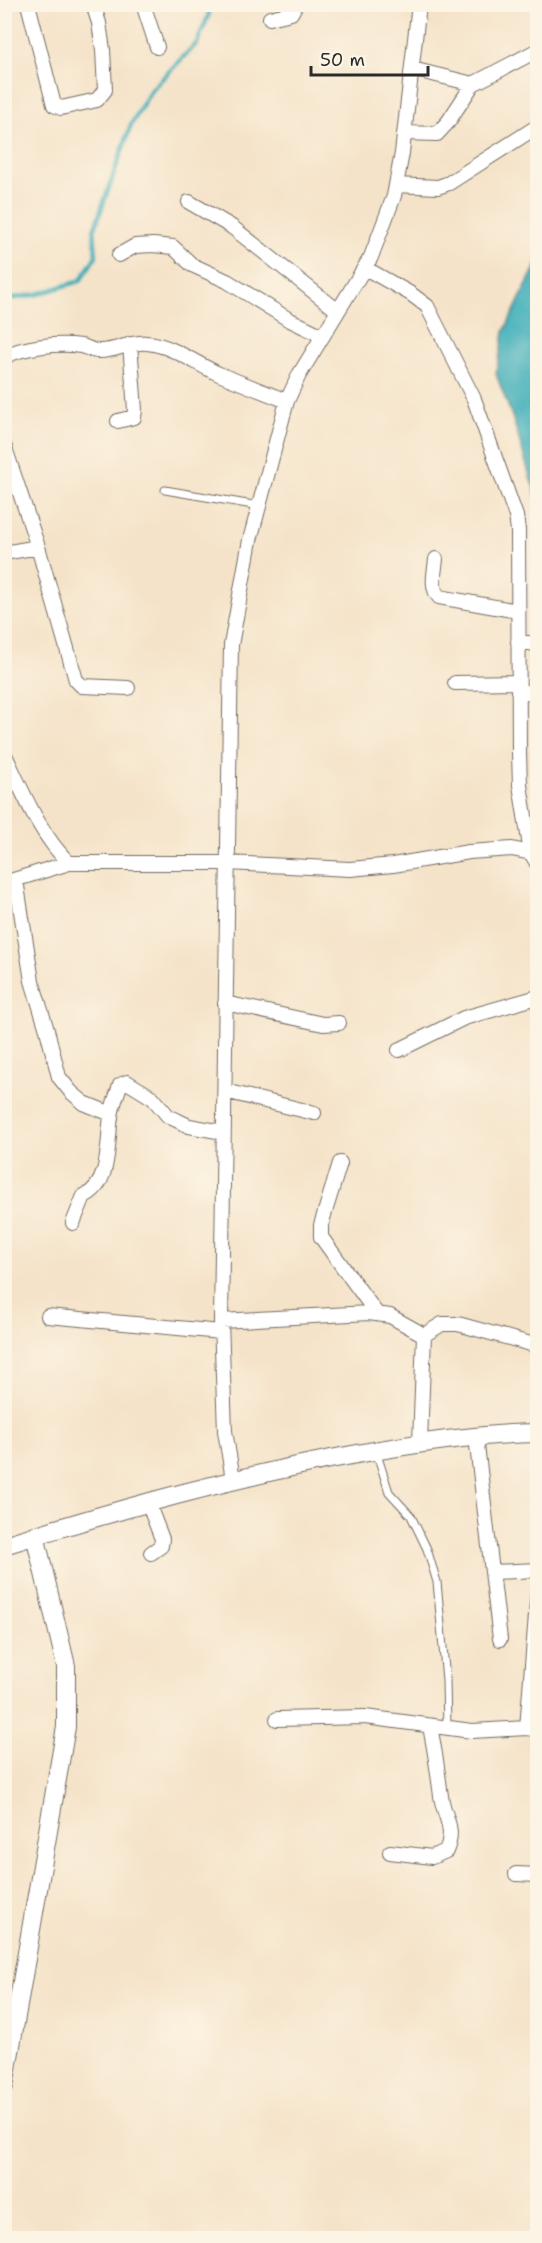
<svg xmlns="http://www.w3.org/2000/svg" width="542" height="2243" font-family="'Shantell Sans',sans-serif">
<rect width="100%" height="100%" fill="#fcf5e5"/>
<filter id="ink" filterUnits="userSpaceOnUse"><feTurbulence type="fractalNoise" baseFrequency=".0167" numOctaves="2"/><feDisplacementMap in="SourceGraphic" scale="12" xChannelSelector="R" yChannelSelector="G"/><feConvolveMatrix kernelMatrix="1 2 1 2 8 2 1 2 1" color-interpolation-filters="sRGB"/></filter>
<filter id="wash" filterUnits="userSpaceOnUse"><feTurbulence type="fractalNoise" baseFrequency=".008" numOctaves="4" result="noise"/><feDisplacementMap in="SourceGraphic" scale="24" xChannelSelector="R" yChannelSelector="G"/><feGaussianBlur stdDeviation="1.35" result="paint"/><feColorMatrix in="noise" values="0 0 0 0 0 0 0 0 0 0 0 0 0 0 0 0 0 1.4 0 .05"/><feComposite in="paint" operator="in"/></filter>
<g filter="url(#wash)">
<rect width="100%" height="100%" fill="#f5e3c9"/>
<path fill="#3eaeb9" stroke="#346c72" stroke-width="1.5" d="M537,263V500L513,419L496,374L504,332Z"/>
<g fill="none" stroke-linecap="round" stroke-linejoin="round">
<path stroke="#3eaeb9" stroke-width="4.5" d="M4,300L38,294L80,281L96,256L94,230L131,125L151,90L197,43L209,14L207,4"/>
</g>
</g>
<g filter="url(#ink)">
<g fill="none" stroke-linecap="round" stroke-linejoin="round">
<defs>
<path id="lane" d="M165,490L259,506
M376,1451L389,1492L411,1516L427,1549L437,1582L446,1680L447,1729"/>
<path id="street" d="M28,4L54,105L61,108L97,100L105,90L103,50L99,23L93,4
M143,4L157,47
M270,18L291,13L296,4
M412,69L473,84
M404,133L437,134L448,122L473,84L538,50
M396,185L438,187L449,183L538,126
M189,202L232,227L338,311
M119,255L135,246L153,245L173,247L192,265L227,281L288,319L323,336
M365,268L411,294L427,306L474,399L516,516L518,530L519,753L520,785L531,853
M4,357C24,346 58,343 81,346C87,347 92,351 98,351C115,352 130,341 147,343C172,345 196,364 219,374C241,383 264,392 287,401
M118,421L134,417L135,410L130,344
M4,445L38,547L76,680L82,686L128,688
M4,553L38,547
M436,559C435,571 430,587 439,597L518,611
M518,642L538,644
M455,683L517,682
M518,691L538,694
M4,753C22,790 39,834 69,863H227L350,869L393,865L469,852L512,849L531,853L538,865
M16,880L32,981L47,1030L59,1077L71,1092L84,1103L111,1114
M4,883L69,863
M225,1003L323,1024L339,1023
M399,1050L464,1018L538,997
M225,1091L314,1113
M340,1163L321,1225V1237L377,1314
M73,1223L84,1196C111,1185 107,1142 111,1117C112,1106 117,1096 120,1085L127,1082L153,1098L168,1116L189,1126L223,1132
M48,1316L221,1332
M221,1321L369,1313L390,1316L424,1335
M424,1335L442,1324H458L538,1346
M476,1437L500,1639
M420,1443L424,1335
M233,1479L225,1431L221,1321L231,645L250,540L287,401L299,375L371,257L394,196L402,153L419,4
M148,1503L162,1539L161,1546L151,1553
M493,1572L538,1570
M277,1719L365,1717L472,1731L527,1728L538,1730
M527,1728L538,1590
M390,1852L432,1857L446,1851C456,1828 444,1818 441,1796C438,1773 435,1750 430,1727
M516,1874L538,1875"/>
<path id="secondary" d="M4,1545C120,1509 237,1476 357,1454C416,1443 477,1434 538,1433
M4,2086L66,1727V1666L35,1535"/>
</defs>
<use href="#lane" stroke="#726b62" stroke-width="9"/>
<use href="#street" stroke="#726b62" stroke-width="16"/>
<use href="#secondary" stroke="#726b62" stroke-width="20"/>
<use href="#lane" stroke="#fff" stroke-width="7"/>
<use href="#street" stroke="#fff" stroke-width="14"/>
<use href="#secondary" stroke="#fff" stroke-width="18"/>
</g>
</g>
<rect width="542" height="2243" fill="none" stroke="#fcf5e5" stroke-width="24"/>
<path d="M311 66v9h117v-9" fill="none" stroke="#2b2b2b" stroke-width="3"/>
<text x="320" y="66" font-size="18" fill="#2b2b2b" stroke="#fcf5e5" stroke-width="4.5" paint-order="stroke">50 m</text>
</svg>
